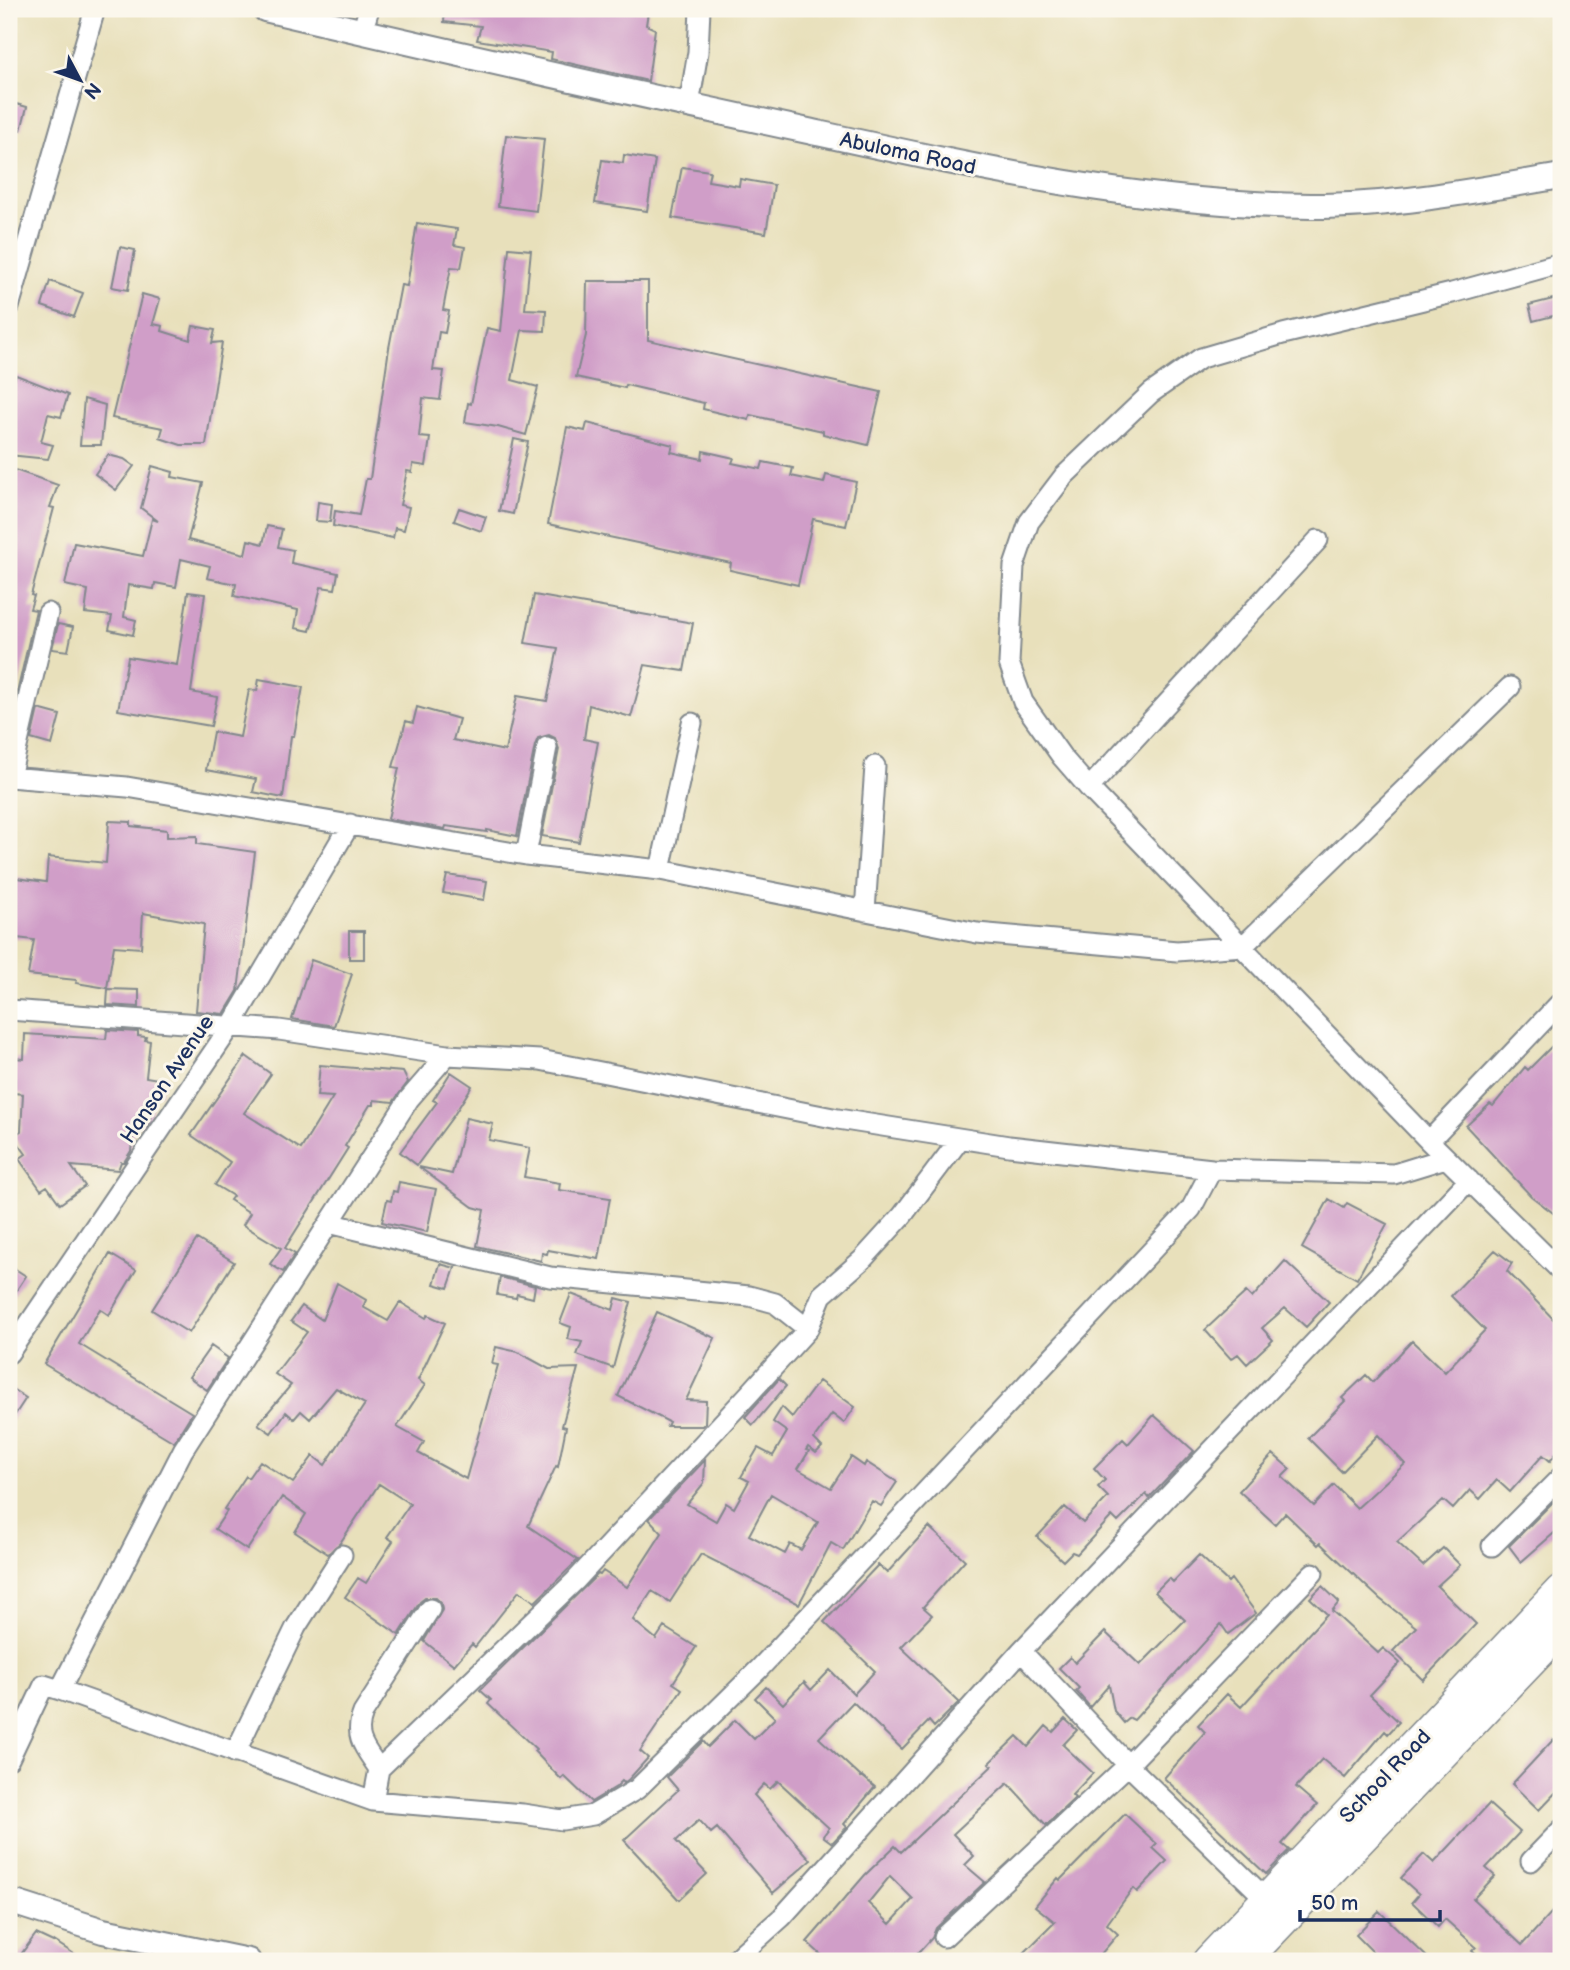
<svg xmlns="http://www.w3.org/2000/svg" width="1570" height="1970" font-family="'Balsamiq Sans',sans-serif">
<rect width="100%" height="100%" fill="#fbf7ec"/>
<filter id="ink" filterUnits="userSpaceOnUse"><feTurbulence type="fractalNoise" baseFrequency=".0143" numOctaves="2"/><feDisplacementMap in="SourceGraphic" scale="14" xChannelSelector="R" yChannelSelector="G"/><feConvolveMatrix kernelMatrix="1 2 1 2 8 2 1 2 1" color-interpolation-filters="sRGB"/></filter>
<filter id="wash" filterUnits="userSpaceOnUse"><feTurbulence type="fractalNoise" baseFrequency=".00686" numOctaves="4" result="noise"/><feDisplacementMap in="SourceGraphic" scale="28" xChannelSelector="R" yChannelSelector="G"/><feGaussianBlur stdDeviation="1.57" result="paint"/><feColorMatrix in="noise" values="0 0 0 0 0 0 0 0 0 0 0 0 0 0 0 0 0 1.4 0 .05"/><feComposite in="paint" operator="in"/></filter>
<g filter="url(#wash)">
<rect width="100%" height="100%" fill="#e8e0bb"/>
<g id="blocks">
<path fill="#d09ec8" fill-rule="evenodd" d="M445,9H629L648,12L646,25L655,29L648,81L551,59L552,52L477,40L481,26L444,22Z
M9,102L27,107L21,130L9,127Z
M506,135L544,139L536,211L498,206Z
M624,155L655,160L647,211L595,203L602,160L623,163Z
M682,167L710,171L708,181L739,186L740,179L774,185L766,233L672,218Z
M417,223L457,229L454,245L465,247L461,268L451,267L443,310L449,311L445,333L439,332L433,370L444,371L440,400L423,398L419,437L430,438L426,466L413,464L412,472L407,471L400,505L409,507L404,530L395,528L393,538L333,526L335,511L359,515L366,479H370L389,348L401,285L407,286Z
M120,247L135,250L128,290L112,287Z
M509,248L531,250L525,309L546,310L545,331L522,330L512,380L538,387L526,435L498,427L465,422L468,403L471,404L487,328L501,331Z
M50,281L83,293L74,317L42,306Z
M587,281H648V340L881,392L868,445L823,434V431L750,415L749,420L703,409L704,403L626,385L625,388L576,377L586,335Z
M142,294L160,299L153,324L163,326L162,331L190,340L193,326L215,330L212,343L222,342L206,445H181L160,438L163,428L112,418Z
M1561,297V314L1533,321L1529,305Z
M16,375L68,395L61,417L48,414L41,442L53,445L48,459L9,455V393Z
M84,399L105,405L101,445H80Z
M587,423L673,445L671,452L702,459L703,451L734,458L732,463L761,469L763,462L793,468L791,476L824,483L826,475L856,482L846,526L813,519L798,585L730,570L731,563L548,524L567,427L585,431Z
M514,439L528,442L513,514L499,511Z
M108,455L124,459L134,466L116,490L95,474Z
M152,466L173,472L172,477L203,483L188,540L245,554L248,540L263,544L267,526L282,529L278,547L293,550L291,563L338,573L335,589L321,587L310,631L295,628L298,610L234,596L236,584L207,578L210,566L181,559L176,587L155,583L154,589L128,585L124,617L136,620L133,635L109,630L112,616L85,613L88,590L65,585L74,543L143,556L152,519L158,521L141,508Z
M9,468L58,485L50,507L54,508L31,595L34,596L30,609L36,610L9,728Z
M318,502L332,504L330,522L316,521Z
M459,508L486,517L481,531L454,521Z
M188,592L205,594L191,692L217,697L211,726L118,710L128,657L177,665Z
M534,595L693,623L684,671L645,665L631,717L589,705L584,739L598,742L579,842L542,836L559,749L555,738L549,735L538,738L535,745L517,836L487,830V832L446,826L445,829L388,819L399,768L393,767L406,721L413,723L417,707L459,719L453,740L505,751L517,696L547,701L558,648L525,643Z
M58,624L73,627L68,651L52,649Z
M259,679L303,687L294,736H291L283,798L253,792L256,779L206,770L213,732L240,737L249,690L257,691Z
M38,709L60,715L52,745L31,739Z
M109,821L131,822V826L167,830V837L197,836V844L255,852L238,991L224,1014L196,1011L204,924L143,913L141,948L114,946L107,988L76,983L77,980L28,975L34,940L9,937V877L46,882L48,857L106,863Z
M447,875L487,881L484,900L443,893Z
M349,931H364V959H349Z
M311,960L352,974L334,1026L292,1019Z
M108,989L139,990V1007L107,1005Z
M107,1030L138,1032V1036L146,1037L145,1040L150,1041L146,1077L164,1080L161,1094L154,1093L150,1123L148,1127L134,1125L131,1151L124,1162H121L118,1170L71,1166L85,1186L60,1204L47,1186L41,1190L19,1159L26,1154L13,1136L21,1131L23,1094L14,1093L15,1058L24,1059L25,1034L106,1039Z
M1561,1037V1219L1531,1196L1466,1126L1490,1104L1493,1106L1525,1067L1528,1070Z
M246,1056L271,1074L244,1113L301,1149L333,1097L317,1096L320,1065L403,1072L408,1082L393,1102L374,1100V1105H370L345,1146L348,1148L285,1248L295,1254L283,1272L270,1264L281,1248L243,1225L250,1213L230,1200L233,1196L215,1185L230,1162L191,1135Z
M451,1072L472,1086L454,1115L417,1165L400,1152L437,1102L433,1100Z
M466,1118L493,1124L489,1140L530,1148L524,1177L560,1183L559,1190L610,1198L599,1259L548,1250L547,1254L542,1253L541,1261L477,1246L484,1210L473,1207L419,1167L452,1174Z
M399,1182L436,1189L427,1232L382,1222L387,1200L391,1201L393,1191L397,1192Z
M1329,1199L1344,1208L1347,1203L1387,1224L1357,1279L1302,1248Z
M197,1239L234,1262L189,1333L152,1310Z
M1495,1250L1512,1263L1507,1271L1561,1327V1448L1550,1461L1543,1455L1510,1492L1497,1480L1480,1499L1470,1490L1453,1509L1443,1500L1397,1542L1423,1566L1443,1548L1460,1565L1437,1586L1476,1624L1423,1680L1393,1651L1416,1627L1380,1599L1320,1543L1318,1545L1285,1513L1275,1524L1239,1491L1273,1454L1290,1469L1282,1477L1314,1506L1334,1485L1357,1508L1405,1464L1378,1435L1342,1472L1308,1438L1345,1401L1342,1398L1366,1375L1373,1382L1412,1341L1445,1372L1485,1330L1451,1296Z
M110,1254L136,1270L109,1315L100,1309L79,1344L192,1413L174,1442L44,1364Z
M1285,1261L1329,1302L1306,1327L1285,1308L1262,1328L1273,1340L1247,1364L1238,1354L1231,1359L1205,1330L1246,1292L1252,1298Z
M440,1264L455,1268L448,1288L434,1284Z
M9,1265L26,1276L9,1302Z
M500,1277L535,1286L533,1298L517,1294L516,1298L497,1295Z
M337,1283L366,1300L363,1307L388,1321L400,1302L426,1318L428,1315L445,1323L418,1380L425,1385L397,1427L424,1442L418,1453L466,1479L498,1365L492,1364L496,1347L518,1352L549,1369L578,1368L562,1426L566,1427L558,1467L556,1466L528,1526L578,1560L535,1602L519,1591L475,1647L472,1644L454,1665L424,1641L442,1610L441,1603L436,1598H425L420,1602L399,1635L345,1597L358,1578L366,1583L393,1541L387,1537L410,1504L379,1484L340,1543L328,1554L295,1532L306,1514L282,1497L247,1550L215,1529L227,1511L224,1509L246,1476L248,1478L260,1461L293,1483L313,1456L325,1465L365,1404L336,1388L310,1419L301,1411L294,1419L286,1412L271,1433L258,1424L291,1385L275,1374L307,1332L291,1321L302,1306L322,1320Z
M571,1294L613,1310L616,1298L631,1302L613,1368L577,1355L582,1342L568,1339L571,1327L560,1323Z
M657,1312L715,1338L686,1400L706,1401L705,1423L702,1426H667L669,1422L618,1396Z
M211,1346L228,1358L207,1390L189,1377Z
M779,1379L786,1386L753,1425L745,1417Z
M819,1381L855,1407L844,1423L832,1414L814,1439L822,1447L816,1453L808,1447L806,1450L809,1451L798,1469L831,1488L851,1457L864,1466L866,1462L897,1482L881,1506L872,1501L843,1550L831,1543L799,1604L701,1554L670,1602L652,1591L633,1620L656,1639L664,1627L696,1647L673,1683L682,1689L640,1751L648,1758L629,1779L624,1783L622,1781L616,1787L591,1802L564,1776L561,1779L534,1751L536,1749L488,1704L491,1700L480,1690L598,1574L600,1575L603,1571L627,1587L662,1533L649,1519L705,1460L704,1483L687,1504L716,1521L726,1503L734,1508L749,1481L741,1477L758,1448L773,1456L787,1432L773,1422L782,1407L792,1417ZM771,1494L818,1522L801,1550L790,1544L785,1554L749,1535Z
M9,1387L26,1398L9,1424Z
M1154,1415L1194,1451L1149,1498L1146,1494L1118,1522L1112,1516L1077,1554L1072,1552L1063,1561L1037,1537L1065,1507L1083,1523L1108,1497L1098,1487L1105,1480L1094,1468L1123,1439L1128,1444Z
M1561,1494V1527L1521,1562L1509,1546Z
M929,1527L965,1560L923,1607L932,1615L901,1647L959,1702L934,1727L929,1721L902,1749L853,1702L819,1738L861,1777L862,1776L875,1787L844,1824L847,1827L832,1843L823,1836L829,1828L778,1781L770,1789L764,1784L754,1795L811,1860L773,1893L717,1828L711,1833L699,1820L676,1841L707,1874L679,1900L624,1840L678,1790L667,1777L703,1741L708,1747L735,1720L754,1739L775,1718L755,1698L766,1687L783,1704L804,1682L811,1690L830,1670L854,1694L875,1671L824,1622L878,1565L887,1573Z
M1199,1555L1228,1582L1231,1579L1256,1613L1228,1634L1221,1624L1134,1720L1130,1718L1124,1723L1114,1711L1109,1685L1090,1707L1076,1691L1079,1688L1059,1668L1070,1657L1075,1663L1105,1632L1140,1665L1185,1620L1155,1592L1169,1578L1173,1582Z
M1322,1586L1339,1602L1332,1611L1378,1653L1383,1648L1400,1663L1370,1695L1399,1722L1388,1734L1385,1731L1345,1778L1322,1759L1296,1787L1317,1805L1282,1844L1289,1850L1266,1874L1164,1778L1205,1732L1198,1725L1227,1694L1241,1707L1327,1614L1310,1598Z
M1065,1719L1077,1730L1063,1745L1093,1773L1072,1795L1075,1798L1046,1825L1008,1783L953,1834L974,1856L965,1865L985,1882L936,1928L932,1938L911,1961H828L807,1942L865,1875L895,1846L901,1852L992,1766L989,1763L1017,1736L1028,1747L1046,1726L1053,1732ZM890,1876L913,1899L890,1924L868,1903Z
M1553,1740L1561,1747V1787L1539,1810L1512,1784Z
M1489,1804L1520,1832L1486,1868L1495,1876L1473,1899L1522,1945L1561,1902V1961H1483L1472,1951L1476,1947L1445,1919L1438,1927L1412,1902L1419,1894L1401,1878L1424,1854L1434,1863Z
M1125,1814L1157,1844L1153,1848L1167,1861L1137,1892L1133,1888L1107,1924L1118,1934L1095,1961H1016L1055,1922L1035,1906L1058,1878L1060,1880Z
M1379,1911L1431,1961H1382L1356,1935Z
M36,1934L53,1942L54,1941L85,1961H16Z"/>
</g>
</g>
<g filter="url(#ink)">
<use href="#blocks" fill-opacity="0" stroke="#82888c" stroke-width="2"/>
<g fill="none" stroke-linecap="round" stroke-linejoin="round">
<defs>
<path id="minor" d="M362,32L369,9
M689,105L698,52L700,9
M1561,263L1452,293L1283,334L1201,358L1151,393L1064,476L1029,522L1014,566L1009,663L1023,702L1062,757L1089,788L1429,1141L1561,1271
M9,307L95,9
M9,777L127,787L526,855L660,870L977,933L1177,951L1243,946L1510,687
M10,777L48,613
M1089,788L1318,540
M526,855L547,747
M660,870L692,723
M865,911L875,766
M9,1010L279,1030L447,1055L540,1060L838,1119L1009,1146L1212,1169L1394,1174L1446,1158
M1429,1141L1561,1002
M329,1223L550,1277L749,1296L775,1303L808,1329
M9,1353L231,1026L350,824
M1492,1546L1561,1477
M1021,1651L1128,1765L1267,1900
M60,1690L373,1801L523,1814L562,1820L593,1815L637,1789L759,1669L1191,1209L1212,1169
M235,1753L296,1627L342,1555
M9,1759L44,1685L60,1690L183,1450L409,1099L447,1055
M379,1769C366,1749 353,1738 363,1713L430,1609
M373,1801L379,1769L575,1581L750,1393L808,1329L822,1295L862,1260L902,1216L960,1139
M1531,1861L1561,1830
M944,1937L1128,1765L1313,1573
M733,1961L782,1917L1021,1651L1469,1180"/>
<path id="tertiary" d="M265,9C445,51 626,92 808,131C977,168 1137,204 1311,206C1395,206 1479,190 1561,176
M9,1901L103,1931L248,1961"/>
<path id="primary" d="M1209,1961L1561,1591
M1243,1961L1561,1629"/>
</defs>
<use href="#minor" stroke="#82888c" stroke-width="23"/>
<use href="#tertiary" stroke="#82888c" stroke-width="28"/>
<use href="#primary" stroke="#82888c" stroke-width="35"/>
<use href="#minor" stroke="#fff" stroke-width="19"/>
<use href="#tertiary" stroke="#fff" stroke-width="24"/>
<use href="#primary" stroke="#fff" stroke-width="32"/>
</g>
</g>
<g text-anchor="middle" stroke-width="6" stroke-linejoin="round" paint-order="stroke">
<g font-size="21" fill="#1b2f5e" stroke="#fbf7ec">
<text transform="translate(908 153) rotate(12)" y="7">Abuloma Road</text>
<text transform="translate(167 1079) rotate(-56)" y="7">Hanson Avenue</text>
<text transform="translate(1385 1776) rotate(-46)" y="7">School Road</text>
</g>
</g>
<rect width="1570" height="1970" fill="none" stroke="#fbf7ec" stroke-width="35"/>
<g transform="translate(80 80) rotate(131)" stroke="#fbf7ec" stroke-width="5" paint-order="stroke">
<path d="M0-5L12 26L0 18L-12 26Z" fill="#1b2f5e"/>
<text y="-10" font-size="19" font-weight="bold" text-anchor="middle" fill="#1b2f5e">N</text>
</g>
<path d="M1300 1910v10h140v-10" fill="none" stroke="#1b2f5e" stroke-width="3.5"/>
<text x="1311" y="1910" font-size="21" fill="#1b2f5e" stroke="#fbf7ec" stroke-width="5" paint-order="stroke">50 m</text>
</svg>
